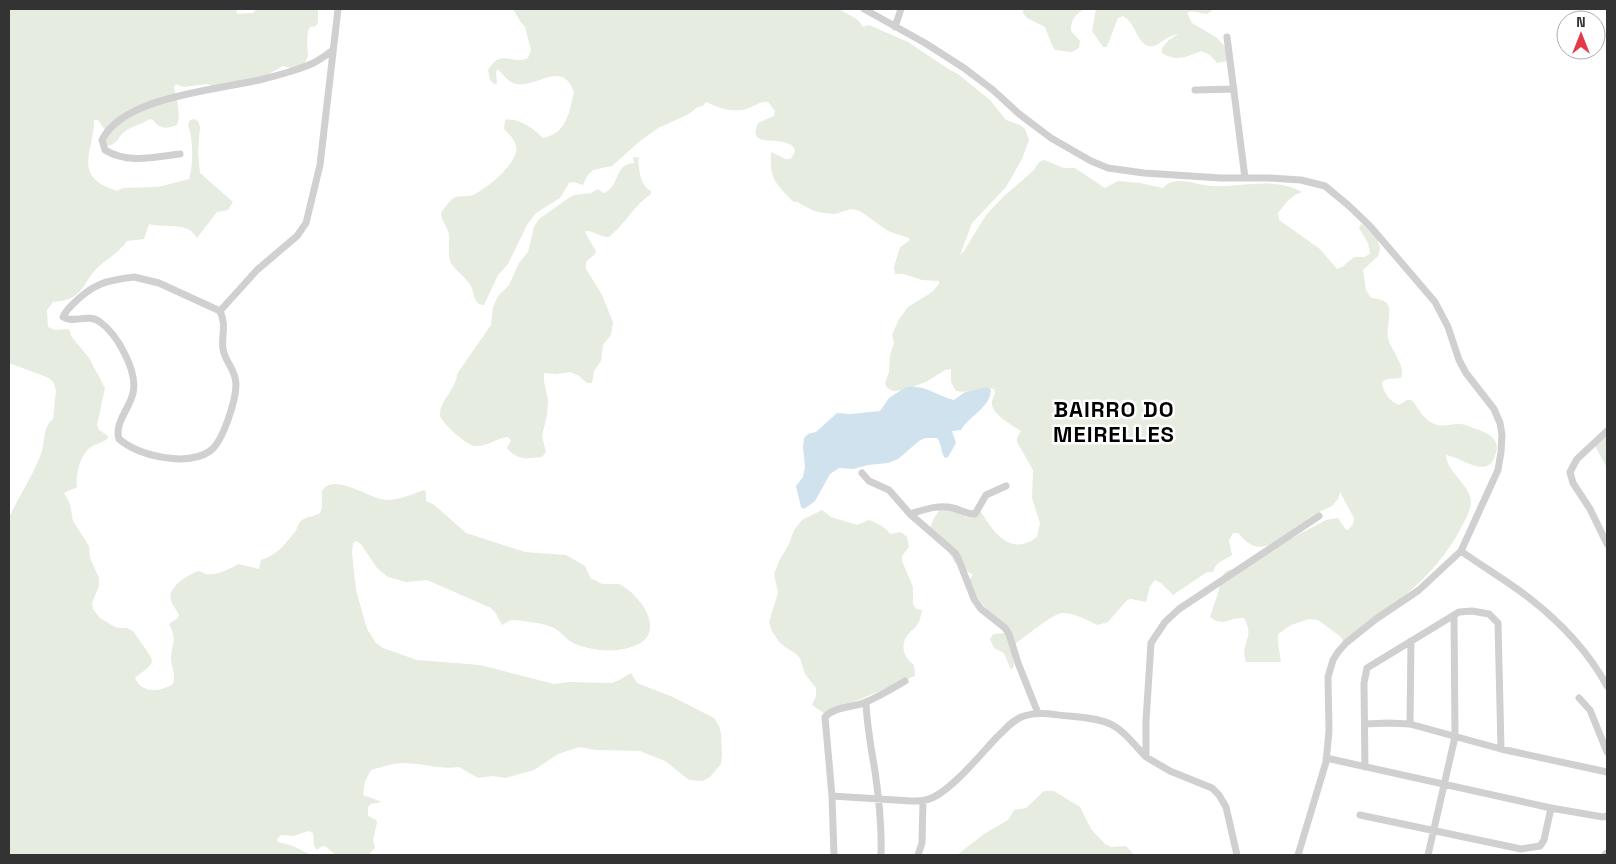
<svg xmlns="http://www.w3.org/2000/svg" width="1616" height="864" font-family="'Space Grotesk',sans-serif">
<rect width="100%" height="100%" fill="#fff"/>
<path fill="#e6ecdf" d="M9,9H236L237,14L253,13L257,9H318V22L316,26L310,27L308,31L307,42L308,56L301,71L283,66L267,75L256,77L230,87L218,88L207,84L184,87L175,84L174,88C177,99 181,114 177,125C166,129 160,129 153,120L150,119C144,123 128,128 124,132C116,139 119,144 106,146L105,130L98,120H94C94,153 71,176 117,191L123,188L158,187L189,179C194,161 193,141 188,124L190,120L194,119L198,121L200,127L198,153L200,173L233,202L228,210L217,212L197,238C195,236 194,234 192,232C183,223 162,228 149,224L144,239L127,241C118,254 106,259 95,270C88,278 84,289 76,295C69,300 62,301 53,302L47,310L48,327L55,330L69,329L71,336L89,358L105,388L97,425L99,430L107,435L108,438C103,443 97,443 91,447C80,454 75,476 77,487L64,493L70,504L73,521L89,546L90,558L99,578V586L92,603L93,609L100,618L115,627L120,628H127L133,631L151,657L152,662C148,670 141,672 135,678C142,694 160,692 173,684C176,673 172,670 171,660C171,644 178,640 169,624L178,618L179,615C177,610 172,605 171,600C167,586 189,575 198,571C201,571 203,573 206,574C216,576 230,569 238,564L259,569L261,560C280,553 282,547 295,532C297,529 298,524 301,521C306,516 314,517 320,513L322,507V491C334,471 370,500 387,500C399,500 413,494 424,490L426,492V501L433,504L466,533L525,552L566,555L585,566L591,579C596,579 599,584 604,584C611,585 617,582 623,586C637,595 658,619 647,637C644,642 637,645 631,647C614,653 593,651 575,644C567,641 562,632 554,628C543,623 525,621 513,620C509,620 506,623 502,625L495,612L491,608L427,580L406,582L388,577L377,568L361,544L356,541L353,543L352,553L356,590L367,629L376,643L383,648L417,660L480,665L554,684L570,682L612,683L619,680L631,673L637,683L673,697L714,718L719,726L721,733L722,755L721,764L710,777L703,781L689,780L665,761L640,751L596,750L579,747L558,754L534,770L505,778L493,776L478,778L459,767C441,770 422,763 403,763C392,763 382,767 371,770L365,781L363,795L382,802L371,804L368,807V816L376,820L377,823L373,840L375,848L368,855H336L325,846H322L317,850L314,846L313,833L309,831L293,836L281,835L277,839L278,842L293,846L311,855H9V518C19,495 34,475 42,451C45,440 43,427 53,419L56,391L54,383L49,378L9,363Z
M513,9H839L858,20L863,27L869,25L908,42L950,70L958,74L990,100L1006,120L1020,125L1025,129L1029,140L1022,159L1006,187L972,223L960,255L964,251L986,215L1003,197L1034,170L1039,162L1044,160L1064,168H1075L1105,188L1118,181L1140,183L1163,188C1168,183 1172,181 1180,181C1190,181 1200,185 1211,186C1240,188 1275,176 1302,192C1290,196 1286,203 1278,213L1279,220L1320,249L1337,269L1342,267L1354,257H1364L1370,254L1368,243L1359,228L1361,224C1371,227 1379,239 1380,249L1378,256L1363,270L1366,290L1371,298C1377,299 1385,299 1388,305C1392,311 1386,330 1388,338C1391,351 1406,365 1401,378L1387,379L1382,382C1383,392 1389,401 1399,405L1407,400H1412C1418,408 1423,418 1432,423C1441,428 1450,424 1459,424C1464,424 1469,426 1473,428C1488,433 1502,438 1495,456C1487,480 1462,457 1446,455C1447,473 1469,483 1471,501C1471,509 1466,519 1462,526C1436,578 1389,608 1344,643L1341,637L1318,620L1309,619L1291,625L1278,634V643L1281,662H1246C1239,642 1256,639 1244,618C1228,617 1224,628 1210,617L1219,590L1220,579L1226,571L1234,569L1326,520L1338,518L1346,530H1348L1353,524L1354,518L1340,492L1338,499L1332,506L1315,514L1269,545C1254,550 1248,544 1238,533H1233L1229,540L1232,555C1224,561 1216,561 1213,572H1207L1173,595L1161,583L1155,580L1150,586L1146,602L1131,599L1127,600L1108,622L1097,625C1087,620 1075,613 1063,613C1052,613 1025,638 1013,645L1014,666L1011,670L1004,653L994,648L990,639L993,634L1006,633L993,618L967,583L973,575L955,563L946,547L930,528L934,518L943,505L950,506L966,517L978,512H981C994,533 1011,557 1037,537L1040,523L1032,498L1033,470L1017,442V438L1021,431C1013,426 992,414 992,404C991,401 994,396 995,393L994,389C980,386 969,394 956,391L951,382V369L945,370L926,382L903,390L893,391L887,388L885,383L889,372L890,355L894,343L892,335L899,319L908,307L932,292L939,284V281L922,280L904,274H895L894,267L900,247L909,241V238L888,231L860,211L851,209L835,214L824,213L814,211L797,202H794C776,184 769,179 771,152C782,156 791,167 795,150C788,132 745,152 758,123L774,116L775,111L768,102C760,101 755,106 749,108C735,114 718,108 706,102L703,106L698,107L687,115L658,128L639,142L612,166L593,170L587,176L583,185L574,182L569,183L560,198L536,213L527,225L508,264L498,275L484,305C472,304 475,292 470,284C464,276 456,271 451,263C447,254 450,244 449,235C448,227 441,221 441,213C444,209 449,201 454,198C459,195 467,197 473,195C486,189 513,167 516,152C518,143 510,135 504,129L505,120C518,117 534,129 543,138C567,133 569,113 574,92C562,59 537,88 516,84C508,82 503,75 498,69L496,72L497,83L494,84L490,80L488,70C501,47 512,66 528,58L531,50L525,27L520,21Z
M1023,9H1084C1075,15 1071,19 1071,31L1080,41L1079,48L1072,52L1055,50L1052,45L1045,27L1027,18L1023,13Z
M1096,9H1214L1207,14L1191,11L1187,13L1192,23L1217,38L1231,53L1228,61L1217,63L1210,55L1201,51C1187,57 1176,62 1162,53V48L1169,40L1178,34C1165,36 1162,44 1153,46C1140,49 1136,28 1129,21C1128,19 1125,18 1123,16L1118,18L1108,44L1106,47H1103L1092,31Z
M633,157L641,158L638,159C640,172 639,184 651,191V194C634,205 626,223 609,237C599,237 594,230 585,231L587,236L596,251L595,254L586,262V269L601,293L613,322L611,335L603,345L601,361L594,371L592,383H587L579,376L570,372L557,374L544,373V381L548,400L547,415L542,436L546,452L542,457C527,459 517,460 507,448L511,440L508,437C496,438 487,447 475,446C467,446 442,423 440,416C440,415 440,409 441,408C445,396 457,386 457,374L491,325L493,307L498,296L509,285L519,263L528,252L534,227L539,219L567,199L575,195L591,193L598,189L603,193C621,188 612,165 634,163Z
M1607,436V468L1595,446Z
M822,510L831,517L857,525L869,520L882,526L891,534L901,532L907,537L909,547L902,556V561L913,587V604L916,609L922,610C921,615 920,621 917,625C916,628 913,629 911,631C900,642 901,655 914,665L915,676L825,714L812,705L816,696V688L805,674L800,658L795,653L785,647L779,642L772,631L769,622L778,593L774,574L779,561L789,544L794,530L802,520Z
M1044,791H1054L1080,807L1091,829L1105,844L1111,847L1126,846L1134,855H957L984,834L1008,820L1014,810L1026,808Z"/>
<path fill="#cfe2ee" d="M906,387C928,385 934,395 954,400L965,392L987,387L991,390C990,408 970,415 961,430L952,431L956,443L948,457L945,458C940,452 942,443 937,438H925L919,441L898,459L888,463L868,465L853,469L839,468L830,474L815,501L804,509L801,507L796,486L803,477L805,467L803,447L804,438L808,434L816,432L837,413L850,414L880,411L889,398Z"/>
<g fill="none" stroke-linecap="round" stroke-linejoin="round">
<path stroke="#d0d0d0" stroke-width="7" d="M864,9L925,43L964,68L993,90L1018,113L1051,138L1091,161L1108,168L1144,173L1221,178H1269L1301,180L1325,186L1348,205L1370,226L1435,302L1448,327L1459,360L1466,373L1494,409L1500,423L1502,435L1501,452L1498,470L1461,551L1419,590L1376,619L1346,643L1338,652L1333,660L1328,677L1329,731L1326,762L1298,855
M895,27L901,9
M1227,37L1245,178
M1195,90L1234,89
M180,154C155,157 127,164 105,150L102,140C123,97 215,90 259,80C272,77 306,68 317,61C322,58 328,54 333,50
M134,277L159,283L220,311C227,326 221,335 223,349C225,362 236,370 236,384C236,400 223,442 210,451C187,467 139,456 119,439C114,423 130,408 133,393C138,371 117,334 100,322C89,313 73,324 63,317C65,312 68,309 72,305C92,284 107,280 134,277Z
M220,311L257,270L297,236L306,223L320,165L338,9
M1607,431L1577,459L1570,472L1573,483L1590,509L1607,544
M862,473L869,481L889,490L910,514L955,553L958,558L974,599L981,609L1005,628L1009,634L1018,663L1038,713
M910,514C924,510 938,504 953,508C961,510 966,514 975,514L986,495L1006,486
M1461,551C1483,567 1506,580 1528,597C1559,621 1588,651 1607,686
M1579,698L1590,710L1607,752
M866,703C867,727 871,747 875,771C879,799 882,827 881,855
M1365,724L1388,723L1410,724L1501,749L1607,772
M1410,724L1411,641
M1326,758L1551,808L1603,817L1607,816
M1365,767L1364,683L1367,668L1459,612L1472,611L1489,614L1498,623L1501,749
M832,796L911,801C919,801 926,801 934,797C955,786 980,755 997,737C1006,729 1012,720 1024,716C1039,711 1054,715 1069,716C1115,720 1116,724 1146,757
M1360,815L1521,849L1540,846L1544,840L1551,808
M834,855L832,796L825,717C835,706 853,708 866,702C880,696 893,688 905,681
M918,855L922,843L923,801
M1237,855L1226,807L1219,795L1212,788L1170,771L1146,757V721L1151,643L1165,622L1179,609L1319,516
M1428,855L1455,737L1454,615
M1605,855L1607,853"/>
</g>
<g text-anchor="middle" stroke-width="5" stroke-linejoin="round" paint-order="stroke">
<g font-size="22" font-weight="bold" letter-spacing="1" fill="#000" stroke="#fff">
<text x="1114" y="417">BAIRRO DO<tspan x="1114" dy="25">MEIRELLES</tspan></text>
</g>
</g>
<rect width="1616" height="864" fill="none" stroke="#333333" stroke-width="20"/>
<g transform="translate(1581 35)"><circle r="24" fill="#ffffff" stroke="#adadad"/>
<path d="M0-4L9 19L0 12L-9 19Z" fill="#e63946"/>
<text y="-8" font-size="14" font-weight="bold" text-anchor="middle" fill="#333333">N</text>
</g>
</svg>
